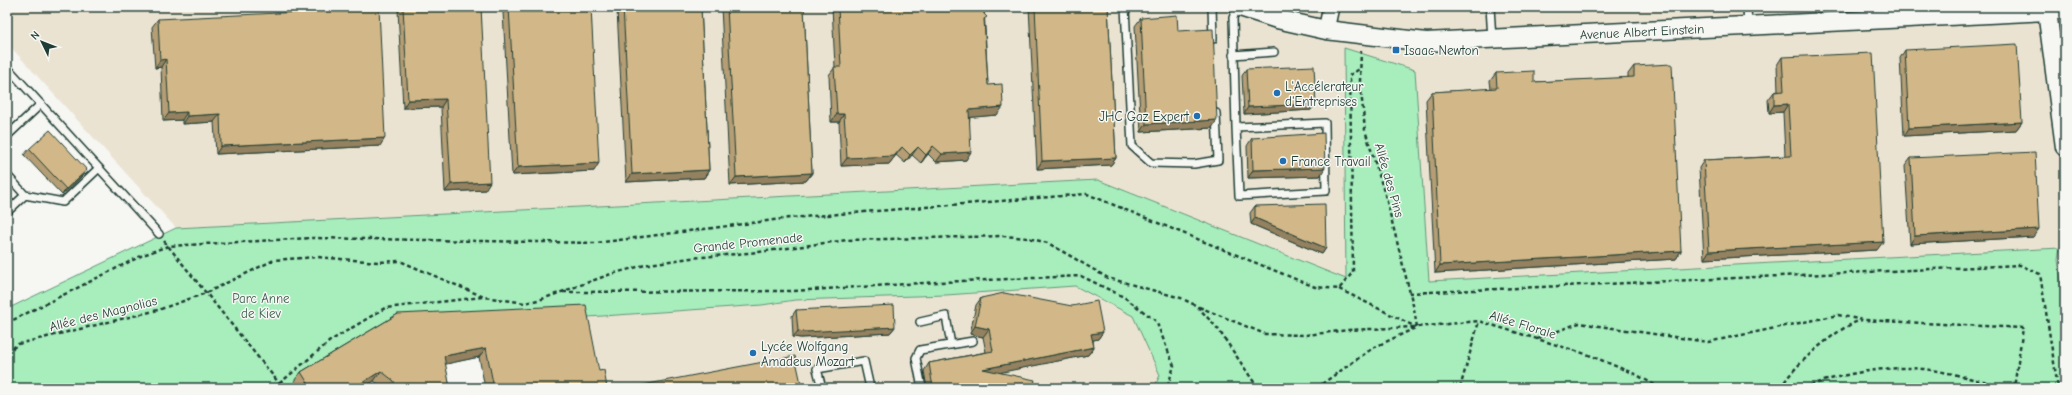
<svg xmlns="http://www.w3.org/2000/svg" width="2072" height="395" font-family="'Comic Neue',sans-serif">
<rect width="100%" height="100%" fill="#f6f6f2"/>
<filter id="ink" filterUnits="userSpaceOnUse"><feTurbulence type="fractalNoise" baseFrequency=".025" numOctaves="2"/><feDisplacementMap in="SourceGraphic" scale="8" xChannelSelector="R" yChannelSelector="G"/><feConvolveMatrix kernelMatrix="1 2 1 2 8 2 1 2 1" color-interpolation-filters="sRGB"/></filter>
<g filter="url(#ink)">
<path fill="#ebe3d2" d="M7,7H2065V248L1428,281L1415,70L1344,49L1346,279L1098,180L176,228L7,43Z
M1075,286L1133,316L1160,375L1154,388H604L588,317L762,305L795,300L946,295Z"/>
<path fill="#a7eebc" stroke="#639678" d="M1344,48L1415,70L1429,281L2060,248L2058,260L2065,310V388H1154L1160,375L1133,316L1075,286L946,295L795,300L762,305L588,317L392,325L293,383L296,388H7V309L176,228L1098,180L1346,279Z"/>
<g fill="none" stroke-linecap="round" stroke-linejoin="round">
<defs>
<path id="service" d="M1125,7L1132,146L1151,163L1194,164L1218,160L1216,113
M1212,7L1213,39
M1490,7L1492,39
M1747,7L1748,26
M1233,55L1274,52
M7,67L159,234
M1325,123L1326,191L1239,196L1236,127Z
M1236,127L1233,18L1237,7
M7,136L41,104
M7,175L25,195L7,212
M25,195L63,202L99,168
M920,322L946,316L951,345
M822,388L817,369L864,361L870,388
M922,388L916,358L920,350L973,341"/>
<path id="minor" d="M1326,30L1331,7"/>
<g id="tertiary">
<path id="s1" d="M1240,7L1277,19L1326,30L1426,42L2047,11L2065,8"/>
<path d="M2047,11L2065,147"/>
</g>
</defs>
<use href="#service" stroke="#1f3d34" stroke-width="10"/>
<use href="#minor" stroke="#1f3d34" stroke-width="18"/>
<use href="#tertiary" stroke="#1f3d34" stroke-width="21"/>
<path stroke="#1f3d34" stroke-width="2.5" stroke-dasharray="4 3" stroke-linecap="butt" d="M1361,50L1360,81L1365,130L1386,198L1414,309L1417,327
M164,241L283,388
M1339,289L1416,327
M563,292L793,291L939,282L1081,276L1124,297L1156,321L1174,366L1167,388
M1409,293L2020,265L2040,274L2058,388
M1199,307L1265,334L1306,335L1348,330L1414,327
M7,323L143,255L168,246L312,238L596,243L790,218L1087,194L1315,287L1339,289L1353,272L1350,75L1361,68
M1537,339L1579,323L1708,342L1838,315L1863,320L2023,328L2014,388
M7,353L18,344L158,310L206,293L274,260L317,257L378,262L400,261L484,297L525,303L542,299L611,274L649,264L691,258L759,252L847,240L1003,236L1028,238L1048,243L1108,278L1181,298L1197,306L1218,329L1258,388
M274,388L330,341L385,308L483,297
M1316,388L1373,348L1417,327L1479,321L1589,355L1637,375L1660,388
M1460,388L1479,321
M1781,388C1790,368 1840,325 1862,320
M1804,388C1839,374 1887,365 1924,369C1951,372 1979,381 2005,388"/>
<use href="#service" stroke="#f6f6f2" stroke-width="7"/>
<use href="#minor" stroke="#f6f6f2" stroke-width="15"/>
<use href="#tertiary" stroke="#f6f6f2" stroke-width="18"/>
</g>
<path fill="#b59e75" stroke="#1f3d34" d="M400,7H481L485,190L445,192L441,107L403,108L398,10Z
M507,7H591L594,171L512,175L503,12Z
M619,7H701L709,170L704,178L626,182L617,10Z
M721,7H804L812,173L806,181L730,185Z
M832,7H984L988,85L997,115L970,117L966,160L936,162L928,154L921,163L912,155L905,163L896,155L889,164L841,166L839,122H831L829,75L835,67Z
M1029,7H1108L1116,158L1111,165L1037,169Z
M1141,18L1178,31L1212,128L1141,132L1135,26Z
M158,19L380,146L216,154L214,122L182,124V120L163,121L161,67L155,68L152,27Z
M1905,50L2022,122L2016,130L1904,136L1900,58Z
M1782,57L1877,250L1704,259L1699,168L1704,160L1785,156L1783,112L1769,113L1768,100L1774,92L1778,91L1777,65Z
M1634,66L1681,251L1676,259L1435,273L1426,100L1432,92L1491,89L1490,81L1496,73L1534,82L1628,78V74Z
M1246,69L1311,110L1244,114L1242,76Z
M1252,138L1320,176L1248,178L1247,146Z
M29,149L82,176L62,195L24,155Z
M1911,158L2033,237L1910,244L1905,166Z
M1255,206L1326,248L1322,254L1251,224L1250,213Z
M981,298L1103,332L1098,339L1093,340L1094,347L1088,355L1000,372L1033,388H927L924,371L929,363L986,352L983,337L970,334L976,305Z
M796,310L895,327L890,333L801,338L793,337L792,316Z
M398,314L599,371L607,388H485L479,357L445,364L450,388H384L374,381L363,388H299L294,381L301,372Z"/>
<path fill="#93815f" stroke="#1f3d34" d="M166,59L161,67L155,68L160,60Z
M446,99L441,107L403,108L408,100Z
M1316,104L1311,110L1244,114L1248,107Z
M1788,104L1783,112L1769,113L1774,105Z
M1003,107L997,115L964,118L969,110Z
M187,112L182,120L163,121L169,113Z
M220,114L214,122L182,124L187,116Z
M837,114H844L839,122H831Z
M1217,120L1212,128L1141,132L1146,124Z
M2022,122L2016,130L1904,136L1909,128Z
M385,138L380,146L216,154L221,146Z
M933,146L928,154L921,163L926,155Z
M902,147L896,155L889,164L841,166L847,158Z
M918,147L912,155L905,163L910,155Z
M971,152L966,160L936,162L942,154Z
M1116,158L1111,165L1037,169L1042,161Z
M599,163L594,171L512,175L518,167Z
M1325,168L1320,176L1248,178L1253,170Z
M87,170L82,176L62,195L66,189Z
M709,170L704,178L626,182L632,174Z
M812,173L806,181L730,185L736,177Z
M490,182L485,190L445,192L451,184Z
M1255,218L1326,248L1322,254L1251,224Z
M2039,229L2033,237L1910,244L1915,236Z
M1883,242L1877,250L1704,259L1709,251Z
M1681,251L1676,259L1435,273L1440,265Z
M975,326L989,329L983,337L970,334Z
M895,327L890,333L801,338L793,337L798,331Z
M1103,332L1098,339L1086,342L1091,334Z
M1094,347L1088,355L978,377L983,369Z
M486,348L479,357L437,366L444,356Z
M381,371L374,381L363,388H354Z"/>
<path fill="#d2b888" stroke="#1f3d34" d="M403,7H481L490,182L451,184L446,99L408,100Z
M509,7H591L599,163L518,167Z
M623,7H701L709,170L632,174Z
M727,7H804L812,173L736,177Z
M838,7H984V14L987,17L984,19L988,85L1002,84L1003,107L969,110L971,152L942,154L933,146L926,155L918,147L910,155L902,147L894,156L847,158L844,114H837L834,67H841Z
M1035,7H1108L1116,158L1042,161Z
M379,8L385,138L221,146L220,114L187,116V112L169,113L166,59L160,60L158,19Z
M1177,15L1178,31L1213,29L1217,120L1146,124L1141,18Z
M2017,44L2022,122L1909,128L1905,50Z
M1873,53L1883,242L1709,251L1704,160L1791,156L1788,104L1774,105V92L1784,91L1782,57Z
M1672,64L1681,251L1440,265L1432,92L1497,88L1496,73L1534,71V82L1634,77V66Z
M1314,66L1316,104L1248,107L1246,69Z
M50,130L87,170L66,189L29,149Z
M1324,133L1325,168L1253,170L1252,138Z
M2035,152L2039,229L1915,236L1911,158Z
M1325,204L1326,248L1255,218V206Z
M1004,293L1072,306L1097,301L1103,332L1091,334L1094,347L983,369L1035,380L1033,388H933L929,363L993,351L989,329L975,326L981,298Z
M586,305L599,371L604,370L607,388H494L486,348L444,356L450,388H395L394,381L381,371L354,388H311L301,372L398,314Z
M894,305L895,327L805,332L798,331L796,310Z
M795,356L802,388H627Z"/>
</g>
<g fill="#1f6fb2" stroke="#f6f6f2" stroke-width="1.5">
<rect x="1392" y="46" width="8" height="8" rx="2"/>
<circle cx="1277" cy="93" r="4"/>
<circle cx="1197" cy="116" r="4"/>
<circle cx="1283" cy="161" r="4"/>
<circle cx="753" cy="353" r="4"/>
</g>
<g text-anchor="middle" stroke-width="3" stroke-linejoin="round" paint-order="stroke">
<g font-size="13" fill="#1f3d34" stroke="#f6f6f2">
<text dy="5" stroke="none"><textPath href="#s1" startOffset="406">Avenue Albert Einstein</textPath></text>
<text transform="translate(1390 180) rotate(74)" y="5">Allée des Pins</text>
<text transform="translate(748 242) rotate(-6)" y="5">Grande Promenade</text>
<text transform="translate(103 313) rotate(-14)" y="5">Allée des Magnolias</text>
<text transform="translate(1523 324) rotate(17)" y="5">Allée Florale</text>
</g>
<g font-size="13" fill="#1f3d34" stroke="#f6f6f2" text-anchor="start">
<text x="1404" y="55">Isaac Newton</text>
<text x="1285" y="91">L'Accélerateur<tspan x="1285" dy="15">d'Entreprises</tspan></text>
<text x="1189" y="121" text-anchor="end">JHC Gaz Expert</text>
<text x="1291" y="166">France Travail</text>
<text x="761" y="351">Lycée Wolfgang<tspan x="761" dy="15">Amadeus Mozart</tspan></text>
</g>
<g font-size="13" fill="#3a604f" stroke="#f6f6f2">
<text x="261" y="303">Parc Anne<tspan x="261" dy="15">de Kiev</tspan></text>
</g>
</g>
<rect width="2072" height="395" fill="none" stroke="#f6f6f2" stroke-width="24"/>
<rect x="12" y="12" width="2048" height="371" fill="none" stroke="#1f3d34" stroke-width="1.5" filter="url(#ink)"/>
<g transform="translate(42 42) rotate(313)" stroke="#f6f6f2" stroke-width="3" paint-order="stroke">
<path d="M0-3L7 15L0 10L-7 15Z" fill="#1f3d34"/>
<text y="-6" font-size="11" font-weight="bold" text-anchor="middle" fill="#1f3d34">N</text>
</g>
</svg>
